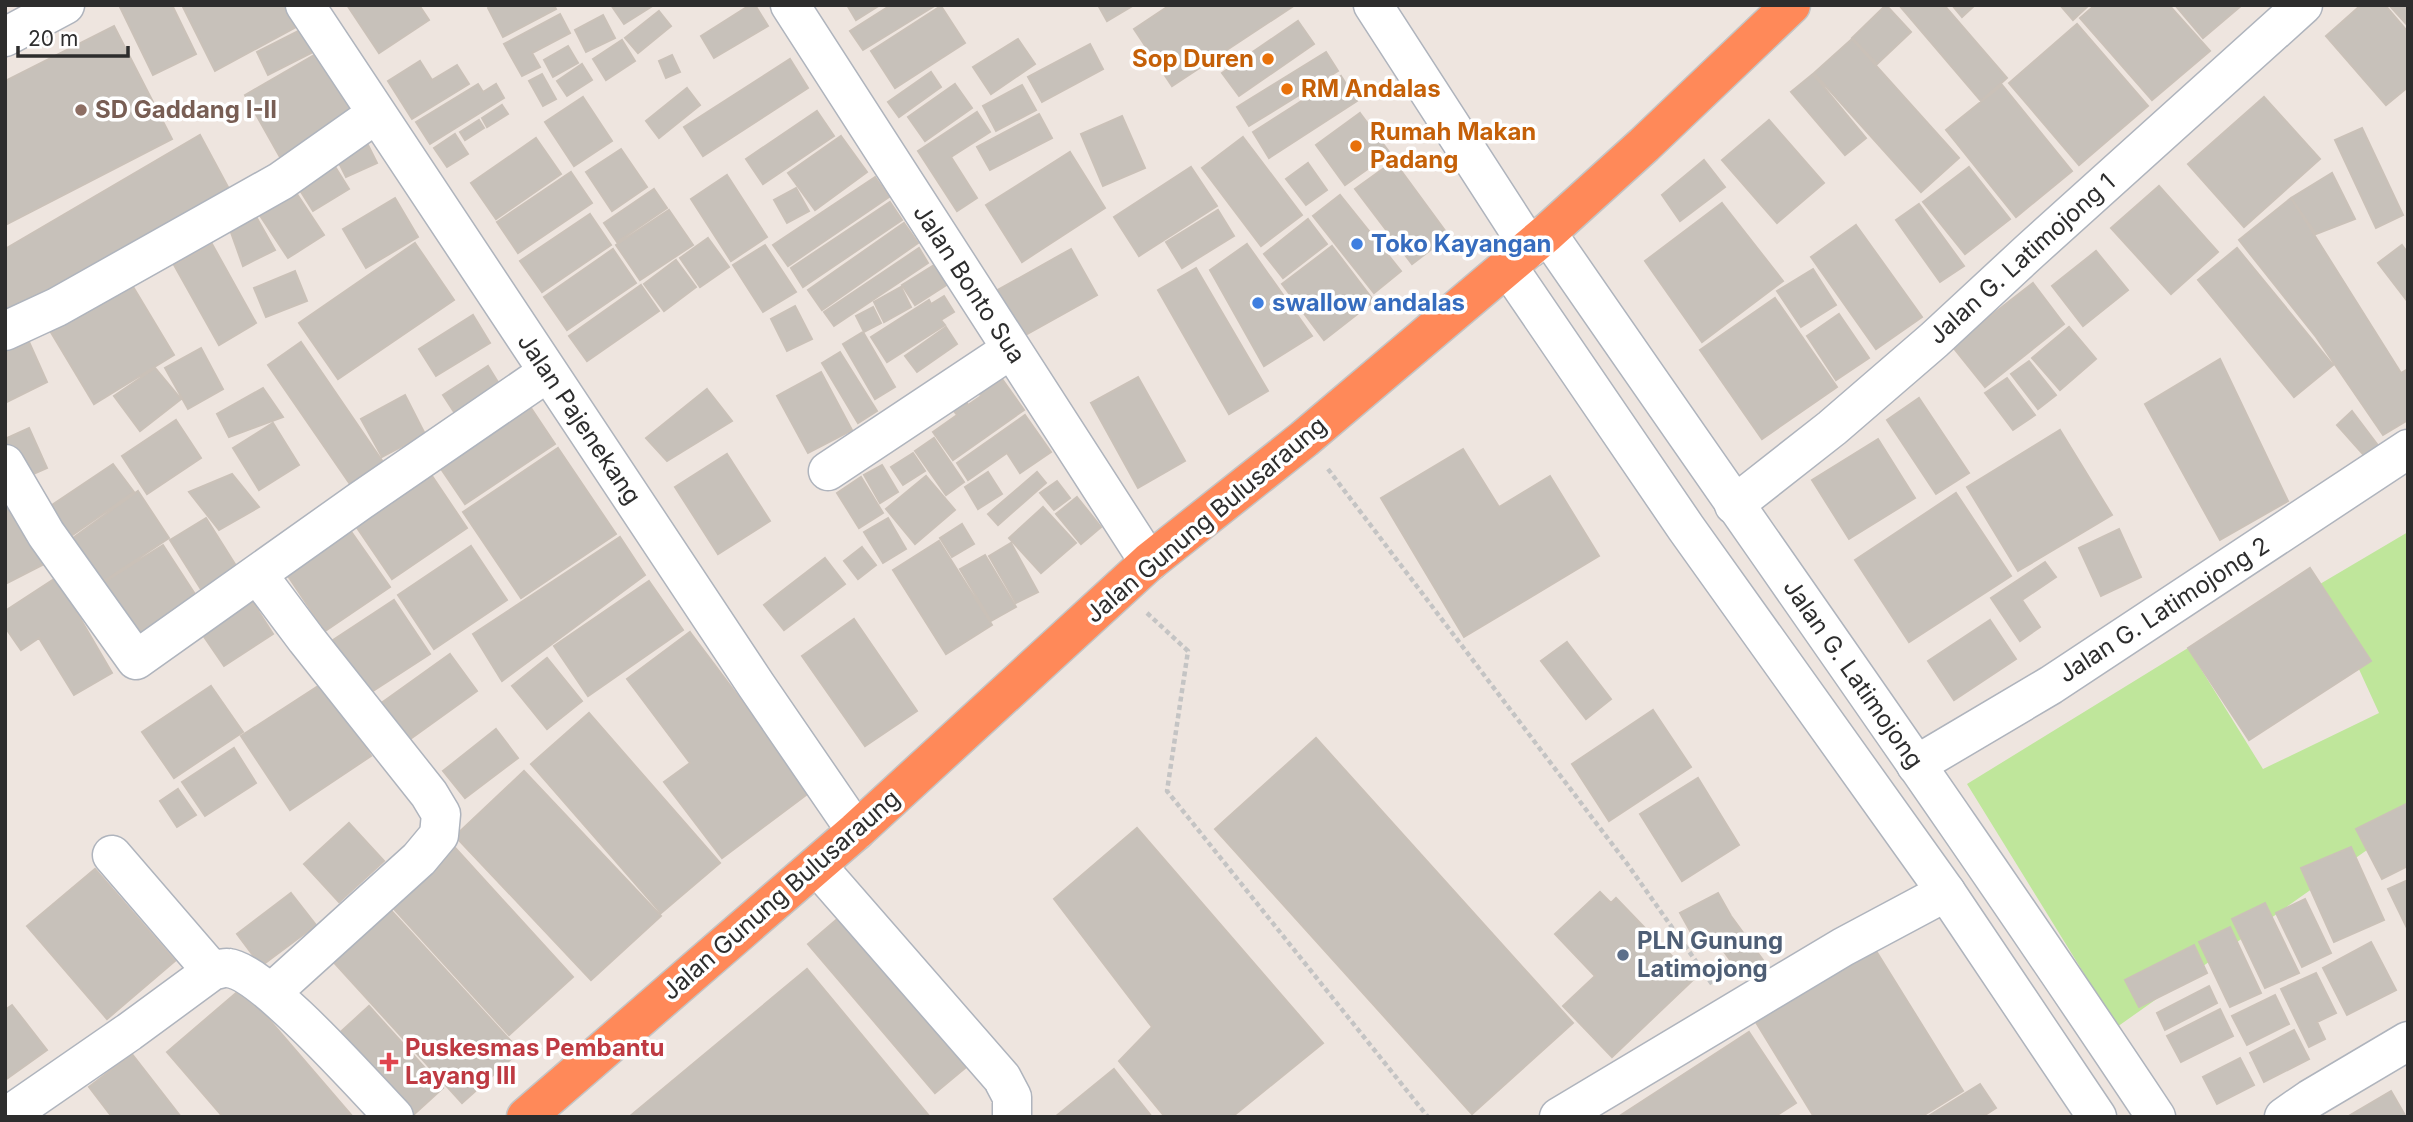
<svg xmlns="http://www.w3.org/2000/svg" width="2413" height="1122" font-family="Inter,sans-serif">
<rect width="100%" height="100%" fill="#eee5df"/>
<path fill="#bfe69b" d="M2408,532V821L2117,1027L1967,784L2188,648L2263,769L2379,713L2320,584Z"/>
<path fill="#c7c1ba" stroke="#cac1b8" stroke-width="2" d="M119,5H172L196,54L153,75Z
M182,5H286L296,27L215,71Z
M347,5H419L429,20L379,53Z
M491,5H554L556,9L503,37L488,8Z
M611,5H654L624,24Z
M750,5H755L768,26L714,58L701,36Z
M847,5H880L856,20Z
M891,5H936L863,50L850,31Z
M1098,5H1134L1107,21Z
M1170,5H1295L1172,86L1134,29Z
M1886,5L1911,32L1877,64L1852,38Z
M1899,5H1944L2007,78L1981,101Z
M1952,5H1975L1962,17Z
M2060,5H2089L2073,20Z
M2095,5H2169L2210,51L2152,100L2080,18Z
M2175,5H2242L2203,38Z
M2361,5H2385L2408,32V87L2386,105L2326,36Z
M2389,5H2408V26Z
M941,6L965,43L895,88L871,51Z
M659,11L671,26L638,53L625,38Z
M560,14L570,33L532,53L540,67L522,76L504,44Z
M603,15L615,38L586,52L575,30Z
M1298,21L1314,44L1239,96L1222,73Z
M2077,24L2148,106L2079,165L2009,83Z
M114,26L172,139L5,225V81Z
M302,29L313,52L268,75L257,52Z
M1018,39L1035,64L991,94L973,67Z
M1852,39L1959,158L1921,192L1814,73Z
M622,40L635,61L606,80L593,59Z
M1090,44L1103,69L1042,102L1028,77Z
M568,46L578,63L553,77L544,60Z
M321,51L358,115L281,159L245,95Z
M1326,52L1338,71L1249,126L1237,107Z
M672,55L680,72L666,78L659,61Z
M790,59L808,88L703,156L684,127Z
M420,61L432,80L457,65L469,84L412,119L388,81Z
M582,64L592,80L567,96L557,81Z
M931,72L941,87L899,117L888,102Z
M542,74L556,99L543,106L529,81Z
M1813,74L1866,138L1845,155L1791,92Z
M1341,76L1357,101L1269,158L1253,132Z
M478,84L483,92L496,84L504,98L430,144L416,122Z
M955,84L972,108L925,141L908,117Z
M1022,85L1036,110L996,131L983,106Z
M2002,85L2072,171L2016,217L1946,130Z
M687,88L700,105L659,138L646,121Z
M583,97L612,141L574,166L545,122Z
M2264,97L2320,159L2244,227L2188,164Z
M502,105L508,114L487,127L482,118Z
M817,111L834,136L763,184L746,159Z
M977,112L990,132L951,157L977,198L957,211L918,151Z
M1360,113L1390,153L1345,185L1316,145Z
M1039,114L1052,138L990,170L977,147Z
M1122,116L1145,168L1103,186L1081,134Z
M479,120L484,128L465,140L460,132Z
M1769,120L1824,183L1777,223L1722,160Z
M2362,128L2403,215L2376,228L2335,140Z
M455,134L468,154L447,167L434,148Z
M200,135L235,200L5,317V249Z
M841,136L867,172L815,210L788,173Z
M1243,137L1302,215L1261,246L1202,168Z
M536,138L561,174L496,219L471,183Z
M365,139L377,163L346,177L334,153Z
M621,149L647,187L612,211L586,172Z
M1070,152L1105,208L1022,262L986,205Z
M1704,160L1725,187L1680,221L1662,195Z
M1394,161L1449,236L1412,264L1355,189Z
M1308,163L1327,190L1306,205L1286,179Z
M334,165L349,189L313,211L298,187Z
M1191,167L1217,206L1139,256L1114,217Z
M1969,167L2010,219L1965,254L1923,202Z
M571,172L592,203L518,253L497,222Z
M2332,173L2355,219L2316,234L2291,198Z
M727,175L767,237L731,261L691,199Z
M875,177L889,197L788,266L773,245Z
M291,185L324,235L288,258L255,208Z
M2159,186L2218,252L2171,294L2111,228Z
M796,188L809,211L787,223L774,200Z
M654,189L667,208L617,242L604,223Z
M1340,195L1401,271L1374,293L1313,216Z
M395,198L418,237L366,268L343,229Z
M2291,198L2401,373L2408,369V420L2383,435L2316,337L2239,240Z
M890,202L902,220L803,287L791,268Z
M1722,203L1783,281L1702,342L1645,261Z
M1919,204L1964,266L1940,282L1896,220Z
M669,210L693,245L640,280L616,245Z
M1218,210L1234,236L1182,268L1166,242Z
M254,213L275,250L243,266L228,224Z
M590,214L611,245L542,292L520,261Z
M1308,219L1327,244L1283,278L1264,254Z
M904,223L918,243L822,310L808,290Z
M1856,225L1922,317L1876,349L1811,257Z
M708,238L729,267L700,287L680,258Z
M415,243L454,300L338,379L299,323Z
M212,244L256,323L219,345L174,265Z
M1247,244L1312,336L1264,366L1210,270Z
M765,245L796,292L763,312L733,265Z
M2402,245L2408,253V302L2378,263Z
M1332,246L1374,301L1324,340L1282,284Z
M919,248L928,263L834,326L824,312Z
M2237,248L2333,365L2294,397L2198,280Z
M613,249L636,283L567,330L544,297Z
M1071,249L1097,295L1022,337L996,291Z
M2096,251L2128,290L2083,326L2052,286Z
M676,260L696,287L664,311L644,284Z
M934,265L948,284L915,305L902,285Z
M1196,268L1268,391L1229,414L1158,290Z
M1813,269L1836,305L1801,327L1777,291Z
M295,271L307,301L266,317L254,288Z
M129,280L174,355L94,404L49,329Z
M2033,283L2064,324L1985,387L1952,346Z
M641,285L659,311L587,361L569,336Z
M901,287L911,307L884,322L874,302Z
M944,296L954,312L941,320L945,325L887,362L871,337L929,300L931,304Z
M1775,298L1837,387L1762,439L1700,350Z
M795,306L812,339L787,351L771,319Z
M873,307L881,323L864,332L856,316Z
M1839,314L1869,358L1836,380L1807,336Z
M473,315L490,343L436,376L419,349Z
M946,327L957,344L917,372L905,356Z
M2069,327L2096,359L2060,390L2032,358Z
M863,332L895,387L875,399L843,344Z
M25,333L47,382L5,403V343Z
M301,342L383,462L350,484L268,365Z
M201,348L223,389L188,409L165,368Z
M840,352L877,411L858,423L822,363Z
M2220,359L2288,501L2220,540L2145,404Z
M2029,361L2056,395L2038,409L2011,374Z
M488,366L504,392L460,421L443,395Z
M155,368L181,399L140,431L114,396Z
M821,372L852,430L808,453L777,396Z
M1138,377L1185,461L1138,488L1091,403Z
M986,378L993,386L1002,379L1024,410L953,460L933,432L957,415L949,405L962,396L968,405L981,396L974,386Z
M2007,378L2035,415L2013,430L1985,393Z
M263,388L283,417L229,437L217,414Z
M707,389L732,421L667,461L646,438Z
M405,395L425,434L382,457L361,419Z
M523,396L555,444L465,504L433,457Z
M1919,398L1969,473L1936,494L1887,420Z
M2352,411L2383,452L2369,461L2337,425Z
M1025,415L1051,452L1020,473L1007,453L968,480L957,463Z
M176,420L201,458L147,494L122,456Z
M273,423L299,465L259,490L233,448Z
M29,428L47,468L22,479L5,453V439Z
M2060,430L2112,515L2018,571L1967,487Z
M934,438L964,482L946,495L915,451Z
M1878,439L1915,498L1849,539L1812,480Z
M558,448L616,534L521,598L463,512Z
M1463,449L1499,507L1550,476L1599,556L1464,637L1381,498Z
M913,453L925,471L903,485L891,467Z
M727,454L770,521L718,554L675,487Z
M422,461L467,528L392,579L347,513Z
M113,464L134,492L61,543L40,513Z
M882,465L898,492L880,503L864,475Z
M988,472L1002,494L978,509L965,487Z
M1037,472L1046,483L998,525L988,514Z
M232,474L259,507L219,530L189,492Z
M926,476L955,510L915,544L886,509Z
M861,477L883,513L859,528L837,493Z
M1057,481L1070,498L1054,510L1040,493Z
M5,486L48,562L5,584Z
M138,491L169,538L95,587L66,543Z
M1956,493L2011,576L1909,642L1855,560Z
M1077,497L1101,527L1081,544L1056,514Z
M1043,507L1076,543L1041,573L1009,538Z
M206,518L238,569L202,591L170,540Z
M888,518L906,549L883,563L864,532Z
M962,524L974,544L952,557L940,538Z
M2119,529L2141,577L2101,596L2079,548Z
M350,530L390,587L325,631L286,573Z
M620,537L645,575L502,681L473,634Z
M939,541L992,625L946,654L893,570Z
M1011,543L1038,592L1016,603L989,556Z
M163,545L204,608L136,652L95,588Z
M471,546L507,600L434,649L398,595Z
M862,547L876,565L858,579L844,561Z
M985,555L1016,607L991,621L960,569Z
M825,558L845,584L784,630L764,605Z
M2045,562L2056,577L2022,600L2040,627L2020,641L1991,598Z
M2310,568L2371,661L2249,740L2188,648Z
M65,572L87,606L77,613L112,673L74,695L39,638L21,650L5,627V611Z
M649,581L683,630L588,696L554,646Z
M246,592L273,634L224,666L196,625Z
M394,600L430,654L365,696L330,642Z
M854,619L917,711L865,746L802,656Z
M1990,620L2016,659L1954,700L1928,661Z
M690,632L810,792L722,858L664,782L690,763L627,679Z
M1567,642L1611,699L1586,719L1541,661Z
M450,654L477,691L406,742L380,704Z
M547,658L582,701L547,729L512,686Z
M323,683L371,756L290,810L241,736Z
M211,686L243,732L174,778L142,732Z
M1653,710L1691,767L1609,821L1572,764Z
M589,713L720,863L661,913L531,764Z
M496,729L518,758L465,798L443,771Z
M1316,738L1573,1023L1472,1114L1215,829Z
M234,748L256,783L205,816L182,782Z
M524,771L661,916L591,980L455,836Z
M1698,778L1739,845L1682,881L1640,814Z
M178,789L196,815L177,827L160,801Z
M2408,803V866L2382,879L2356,829Z
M349,823L384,861L339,902L304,864Z
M1137,828L1323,1043L1232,1117H1165L1119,1061L1152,1027L1054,899Z
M448,840L573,977L509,1035L384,898Z
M2351,847L2384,920L2334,942L2301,868Z
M95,869L175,961L107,1019L27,926Z
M2408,880V930L2388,889Z
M1600,892L1611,903L1616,898L1694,979L1612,1057L1563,1006L1595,976L1555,934Z
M291,893L316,925L261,966L237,934Z
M1718,893L1731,916L1763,960L1742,976L1708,930L1694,938L1680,913Z
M2305,899L2331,953L2302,967L2276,913Z
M2265,903L2299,973L2265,988L2232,919Z
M386,905L520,1051L462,1103L329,957Z
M849,909L976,1059L935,1093L808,944Z
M2230,927L2261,993L2230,1007L2199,942Z
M2371,942L2396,990L2347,1015L2323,968Z
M2194,945L2207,973L2139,1007L2125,980Z
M1873,946L1963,1091L1921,1117H1814L1754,1019Z
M807,969L930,1117H629Z
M2316,973L2336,1013L2317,1022L2325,1039L2309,1047L2281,989Z
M2209,986L2217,1003L2165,1030L2157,1013Z
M242,988L353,1117H223L167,1052Z
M2275,995L2289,1024L2247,1045L2232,1016Z
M12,1005L47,1050L5,1080V1010Z
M369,1006L443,1088L411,1117L335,1037Z
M2220,1009L2233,1036L2181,1062L2167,1036Z
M2294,1030L2309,1059L2264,1082L2250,1053Z
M1749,1032L1796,1103L1774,1117H1618Z
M132,1054L181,1117H112L89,1087Z
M2240,1058L2254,1085L2217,1104L2203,1077Z
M1114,1069L1152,1117H1055Z
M1980,1084L1996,1108L1982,1117H1927Z
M2391,1091L2406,1117H2347Z"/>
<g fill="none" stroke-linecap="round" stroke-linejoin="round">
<defs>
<path id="street" d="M305,5L756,685L856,831
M790,5L1149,562
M5,37L65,5
M5,331L57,307L281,181L376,114
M5,464L46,534L136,660L360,501L548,372
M828,471L1010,350
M1734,505L1832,428L1934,340L2030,251L2303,5
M258,575L306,639L429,794L441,814L439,835L419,859L271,993
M1916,765L2051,685L2408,449
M112,855L212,971C216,970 224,967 228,968C264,972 365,1087 394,1117
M817,866L1002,1078L1012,1097V1117
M6,1117L129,1032L212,971
M1559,1117L1843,947L1946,892
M2284,1117L2310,1099L2408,1041"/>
<path id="secondary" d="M1373,5L1530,248
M1547,233C1750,528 1958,819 2156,1117
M1508,267L1686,528L1946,892L2097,1117"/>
<path id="highway" d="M526,1117L856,831L1149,562L1304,439L1547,233L1644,145L1791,5"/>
</defs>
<use href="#street" stroke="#afb4bd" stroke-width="41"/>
<use href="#secondary" stroke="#afb4bd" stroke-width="41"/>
<use href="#highway" stroke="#c4c4c4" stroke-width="41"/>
<path stroke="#c4c4c4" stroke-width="4.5" stroke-dasharray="5 3.5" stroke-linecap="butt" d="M1328,469L1628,865L1712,984
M1147,613L1188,651L1167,791L1428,1117"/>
<use href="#street" stroke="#fff" stroke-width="38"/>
<use href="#secondary" stroke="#fff" stroke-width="38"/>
<use href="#highway" stroke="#ff8959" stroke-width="38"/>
</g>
<g fill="#e8710a" stroke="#fff" stroke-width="2.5">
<circle cx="1268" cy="59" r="7"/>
<circle cx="1287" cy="89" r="7"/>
<circle cx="1356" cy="146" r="7"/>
</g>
<circle fill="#8d6e63" stroke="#fff" stroke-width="2.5" cx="81" cy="110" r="7"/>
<g fill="#3f7fe0" stroke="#fff" stroke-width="2.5">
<circle cx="1357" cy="244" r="7"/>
<circle cx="1258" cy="303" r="7"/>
</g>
<circle fill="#5c6f8a" stroke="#fff" stroke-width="2.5" cx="1623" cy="955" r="7"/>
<path fill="#e0444e" stroke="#fff" stroke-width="2.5" d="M385.5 1051.5h7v7h7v7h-7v7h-7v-7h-7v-7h7z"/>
<g text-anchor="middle" stroke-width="7" stroke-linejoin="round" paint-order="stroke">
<g font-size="24" font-weight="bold" fill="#c56008" stroke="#fff" text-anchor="start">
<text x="1254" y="67" text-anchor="end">Sop Duren</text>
<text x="1301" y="97">RM Andalas</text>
<text x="1370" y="140">Rumah Makan<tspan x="1370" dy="28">Padang</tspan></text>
</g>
<g font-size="24" font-weight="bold" fill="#785e54" stroke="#fff" text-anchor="start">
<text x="95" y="118">SD Gaddang I-II</text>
</g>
<g font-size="24" font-weight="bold" fill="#366cbe" stroke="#fff" text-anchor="start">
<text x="1371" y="252">Toko Kayangan</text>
<text x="1272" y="311">swallow andalas</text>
</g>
<g font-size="24" fill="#2d2d2d" stroke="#fff">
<text transform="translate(2022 259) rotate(-42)" y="8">Jalan G. Latimojong 1</text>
<text transform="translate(969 284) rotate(57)" y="8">Jalan Bonto Sua</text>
<text transform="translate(579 419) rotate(56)" y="8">Jalan Pajenekang</text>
<text transform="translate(1206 520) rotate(-40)" y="8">Jalan Gunung Bulusaraung</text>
<text transform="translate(2164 610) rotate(-33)" y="8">Jalan G. Latimojong 2</text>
<text transform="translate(1853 674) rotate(55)" y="8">Jalan G. Latimojong</text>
<text transform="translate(781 895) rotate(-41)" y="8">Jalan Gunung Bulusaraung</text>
</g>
<g font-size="24" font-weight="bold" fill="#4e5e75" stroke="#fff" text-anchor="start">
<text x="1637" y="949">PLN Gunung<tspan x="1637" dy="28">Latimojong</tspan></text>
</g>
<g font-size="24" font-weight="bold" fill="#be3a42" stroke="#fff" text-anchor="start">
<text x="405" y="1056">Puskesmas Pembantu<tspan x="405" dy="28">Layang III</tspan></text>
</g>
</g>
<rect width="2413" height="1122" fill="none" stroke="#2d2d2d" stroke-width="14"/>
<path d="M18 46v10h110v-10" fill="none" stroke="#2d2d2d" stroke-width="3.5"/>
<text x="28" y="46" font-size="21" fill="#2d2d2d" stroke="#ffffff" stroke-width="5" paint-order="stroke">20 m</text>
</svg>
